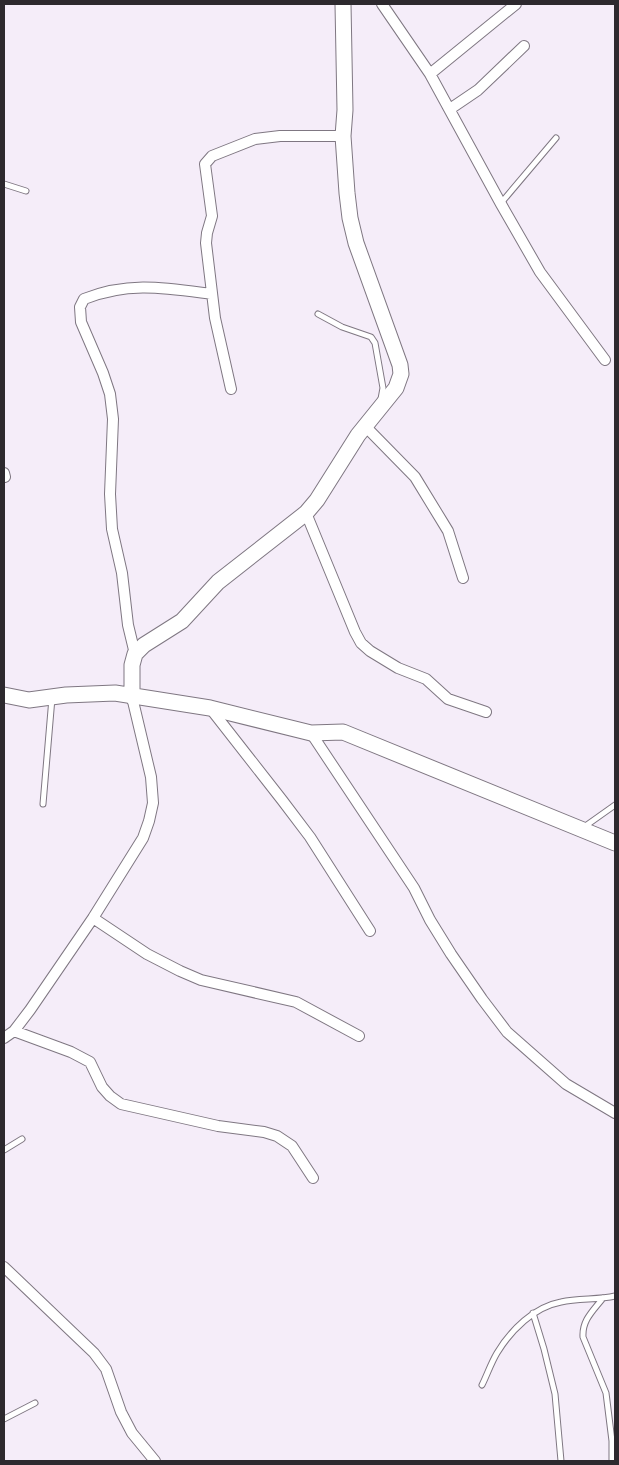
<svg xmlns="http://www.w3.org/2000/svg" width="619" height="1465" font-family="'Crimson Pro',serif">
<rect width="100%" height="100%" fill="#f5edf9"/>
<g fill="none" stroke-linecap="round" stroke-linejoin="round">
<defs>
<path id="lane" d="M4,184L26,191
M501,203L556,138
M318,314L342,327L371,337L375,343L383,388L381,399
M43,804L52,698
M584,827L615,805
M4,1150L22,1139
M603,1298C593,1311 582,1320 583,1337L606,1393L612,1441V1461
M533,1313L544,1349L555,1394L561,1461
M482,1385C487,1375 491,1363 497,1353C511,1330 534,1307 561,1302C579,1298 598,1300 615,1296
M4,1419L35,1403"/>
<path id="street" d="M382,4L430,74L501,204L540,272L605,360
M430,74L516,4
M450,109L478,90L524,46
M231,389L215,318L206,243L207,233L212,216L205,164L212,156L255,139L280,136H343
M365,426L415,477L448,531L463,578
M4,473L5,477
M306,513L355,632L361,643L370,651L398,668L426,679L448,699L486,712
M135,654L128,625L122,573L112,529L110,494L113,419L110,394L103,373L81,322L80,307L84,299C129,281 166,288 212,294
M210,708L282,800L310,837L370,931
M311,733L414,888L430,920L451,954L482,999L507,1032L566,1084L615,1113
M93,918L147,954L180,971L201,980L296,1002L359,1036
M14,1031L71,1052L90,1062L102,1087L110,1096L121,1104L218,1126L264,1132L277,1136L292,1146L313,1178
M4,1038L14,1031L30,1010L93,918L143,838L149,821L153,803L151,777L132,697
M4,1267L94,1353L106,1369L121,1412L132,1433L155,1461"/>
<path id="secondary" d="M4,695L29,700L66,695L115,693L210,708L311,733L343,732L615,843
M132,697V665L135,654L144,645L182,621L218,582L306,513L317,500L358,435L396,388L401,374L400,365L356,243L350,218L347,193L343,136L345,110L343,4"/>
</defs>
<use href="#lane" stroke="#7f7782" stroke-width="7"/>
<use href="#street" stroke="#7f7782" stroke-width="12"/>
<use href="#secondary" stroke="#7f7782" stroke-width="17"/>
<use href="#lane" stroke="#fff" stroke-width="5"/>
<use href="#street" stroke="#fff" stroke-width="10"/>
<use href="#secondary" stroke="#fff" stroke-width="15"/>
</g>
<rect width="619" height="1465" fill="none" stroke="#2d292e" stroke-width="10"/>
</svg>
